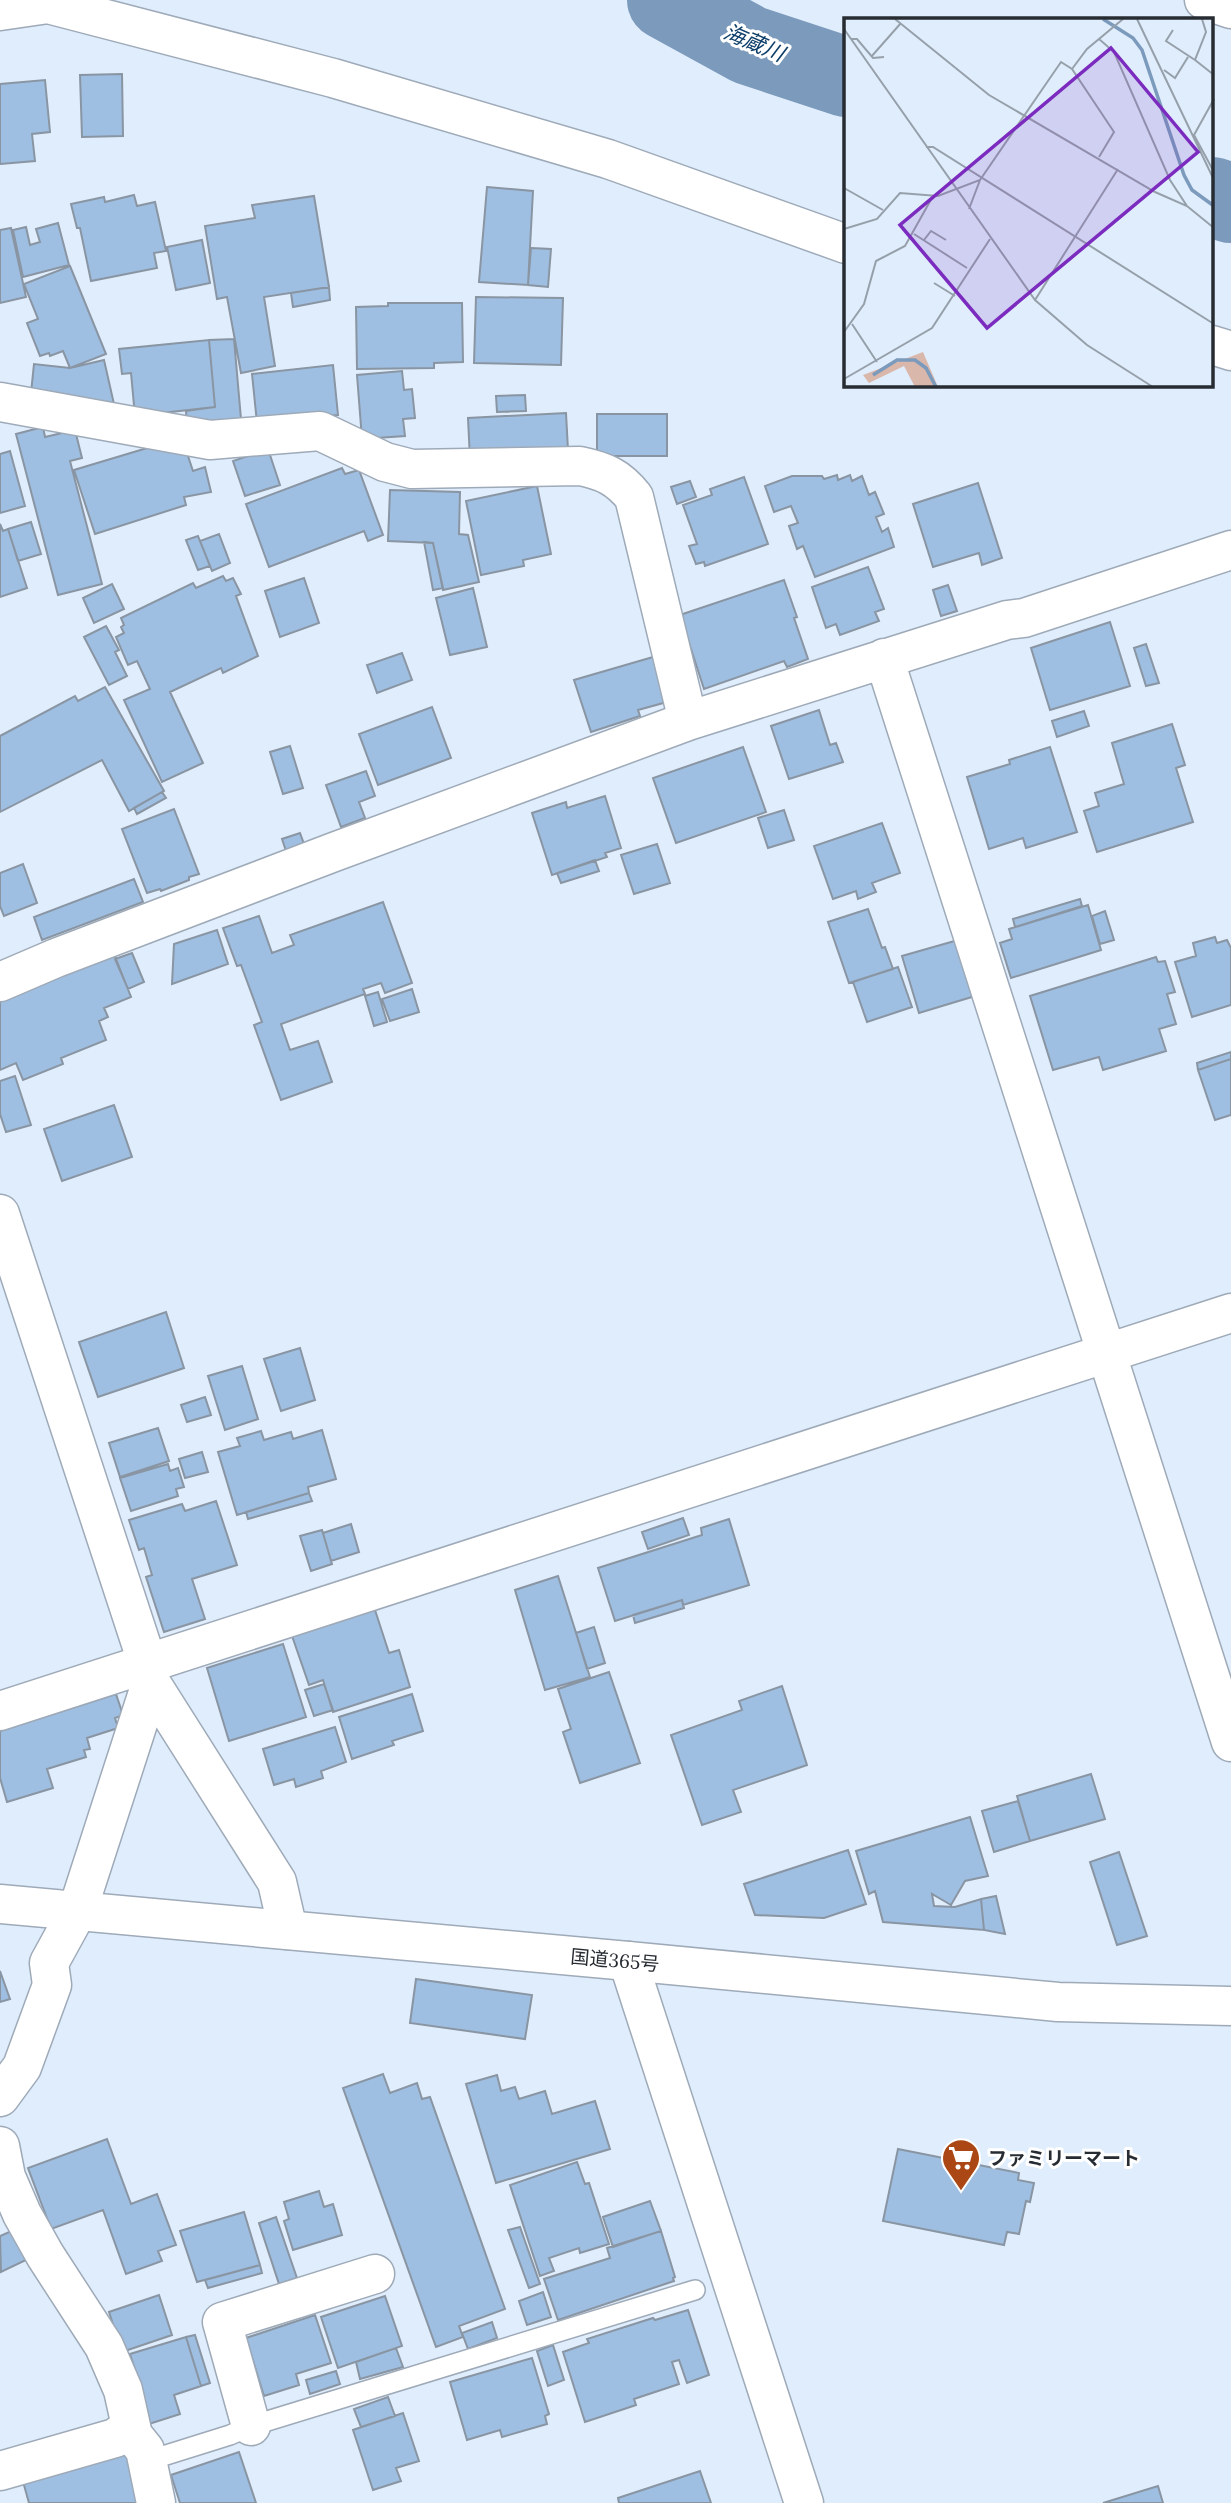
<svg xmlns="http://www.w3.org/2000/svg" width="1231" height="2503" font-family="Lora,'Noto Sans JP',serif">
<rect width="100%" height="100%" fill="#e0edfc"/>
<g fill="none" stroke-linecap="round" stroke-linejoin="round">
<path stroke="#7b9abc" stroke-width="80" d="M667,0L749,45L846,77
M1212,197L1231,203"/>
</g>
<path fill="#9fbfe2" stroke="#8995a2" stroke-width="2" d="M122,74L123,136L82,137L80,75Z
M45,80L50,132L32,134L35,161L0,164V84Z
M487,187L533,191L528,285L479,282Z
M134,195L137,206L155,202L166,251L154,253L157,268L91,281L80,228H77L71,204L104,197L105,202Z
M314,196L329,287L264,297L275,366L241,373L227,297L217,299L205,226L255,218L252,205Z
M58,223L69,265L23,277L13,230L26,227L30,245L40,242L36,229Z
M11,228L26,297L0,303V230Z
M202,240L210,283L176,290L167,247Z
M531,248L551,249L548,287L528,285Z
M70,266L106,354L70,368L63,351L50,356L49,353L40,356L27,323L38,319L24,284Z
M329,287L330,300L293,307L291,293Z
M476,297L563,298L561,365L474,363Z
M388,303H462L463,362L434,363V368L357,369L356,307L388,306Z
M234,339L241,419L187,425L186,411L215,407L209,340Z
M209,340L215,407L135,416L131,373L122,374L119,349Z
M104,360L114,404L31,393L34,364L70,368Z
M333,365L338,415L257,423L252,374Z
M402,371L404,390L412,389L415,418L403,419L405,436L362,439L357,375Z
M525,395L526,411L497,412L496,396Z
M566,413L568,450L470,459L468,418Z
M597,414H667V456H597Z
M43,427L45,437L75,430L82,458L70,461L102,584L58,595L16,434Z
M167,442L185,447L193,471L205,467L211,492L184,497L186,505L95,534L74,470Z
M268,449L280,485L245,496L233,461Z
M10,451L25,506L0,513V454Z
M342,468L345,474L359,470L383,535L368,541L364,531L269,567L246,504Z
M837,475L838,480L850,475L852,481L862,476L869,495L875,492L884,514L876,517L882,532L888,528L894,547L815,577L803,546L797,549L789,526L798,523L791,506L774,512L765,486L792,476H822L824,479Z
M744,477L768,544L705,566L704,562L696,564L689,546L697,544L683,505L712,495L710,489Z
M690,481L696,497L677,504L671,487Z
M978,483L1002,558L982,565L979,553L933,567L913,504Z
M537,486L551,554L523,560L524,566L481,575L466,501Z
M390,490L460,492L459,534L468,535L479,582L443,590L433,543L388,541Z
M31,522L41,554L18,561L8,529Z
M0,524L3,531L8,529L27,588L0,597Z
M219,534L230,563L212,571L200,541Z
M198,536L210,566L198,570L186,540Z
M424,542L433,543L443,588L433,590Z
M868,567L884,609L875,612L879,621L840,635L836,624L826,628L812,587Z
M223,576L226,581L233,578L241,594L236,596L258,656L223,673L221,668L170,692L203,763L162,782L124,700L150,689L137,661L128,665L116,637L124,633L121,627L124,625L121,618L193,583L196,588Z
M304,578L319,623L280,637L265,591Z
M784,580L797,617L794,618L808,659L787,667L784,661L704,689L680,615Z
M112,584L124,609L94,623L83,598Z
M948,585L957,611L941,616L933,590Z
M473,588L487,647L450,655L436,598Z
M1110,622L1130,686L1050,710L1031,648Z
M106,626L119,650L115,652L127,676L109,685L84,637Z
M1146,644L1159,683L1146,686L1134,648Z
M402,653L412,680L377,693L367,665Z
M653,657L667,702L638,710L640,716L591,732L574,680Z
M105,687L164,791L129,811L102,760L0,812V736L75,696L78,701Z
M432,707L451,758L378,785L359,734Z
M819,710L830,745L836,743L843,762L789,779L771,726Z
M1084,711L1089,726L1057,737L1052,721Z
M1172,724L1185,765L1176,768L1193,822L1097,852L1084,811L1099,806L1095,793L1124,784L1112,743Z
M290,746L303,788L283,794L270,752Z
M743,747L766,812L676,843L653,778Z
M1050,747L1077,832L1026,848L1023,838L989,849L967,777L1010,764L1009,760Z
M366,771L375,796L359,802L365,818L341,827L326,785Z
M162,792L166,798L137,814L134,808Z
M605,796L621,848L605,853L607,857L552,875L532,813L566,802L567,808Z
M174,809L199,874L189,877V880L161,891L160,889L147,893L122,829Z
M784,810L794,840L768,848L758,818Z
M882,823L900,873L872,883L876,892L858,899L856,891L833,899L814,846Z
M300,833L304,844L286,851L282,839Z
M657,844L670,883L634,894L621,855Z
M595,860L599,871L561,883L557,873Z
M23,864L37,903L4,916L0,906V873Z
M134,879L143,902L42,940L34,917Z
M1080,899L1082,906L1015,927L1013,919Z
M383,902L412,983L385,993L381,983L363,989L365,994L281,1024L290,1050L318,1041L332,1082L281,1100L254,1025L262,1022L241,965L237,966L223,928L259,916L272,953L294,945L290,935Z
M1088,905L1101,950L1011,978L1000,943L1012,939L1009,929Z
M868,909L882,948L885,947L893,969L849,983L828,922Z
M1105,911L1114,940L1100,944L1092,916Z
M217,930L228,964L172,984L174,944Z
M1215,937L1217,943L1227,940L1231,948V1005L1192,1017L1175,962L1196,956L1193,943Z
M958,940L975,996L919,1013L902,956Z
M132,953L144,982L128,989L115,959Z
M114,954L131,997L104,1008L108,1017L99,1021L106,1040L61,1058L63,1064L23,1080L16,1063L0,1070V1000Z
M1156,957L1158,962L1165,961L1175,992L1167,994L1176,1024L1159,1029L1166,1051L1103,1070L1099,1057L1053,1070L1030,996Z
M898,967L912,1007L867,1022L853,982Z
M412,989L419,1012L390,1021L382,999Z
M378,992L387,1022L374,1026L365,996Z
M1231,1052V1059L1198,1070L1197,1063Z
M1231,1059V1115L1215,1120L1198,1070Z
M15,1076L31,1125L6,1132L0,1114V1081Z
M114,1105L132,1157L62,1181L44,1129Z
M166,1312L184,1368L98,1397L79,1342Z
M300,1348L315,1400L281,1411L264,1359Z
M242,1366L258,1419L225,1430L208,1376Z
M205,1397L211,1415L187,1422L181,1405Z
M158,1428L169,1461L120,1477L109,1443Z
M322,1430L336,1479L308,1487L309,1493L237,1515L218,1452L240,1446L237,1438L261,1431L264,1440L291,1432L293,1439Z
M202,1452L208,1472L185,1478L179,1459Z
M168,1464L170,1471L178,1468L184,1487L176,1489L178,1496L131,1511L120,1478Z
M309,1493L312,1501L248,1519L246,1512Z
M216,1501L237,1565L192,1579L205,1619L164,1632L146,1577L152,1575L144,1548L139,1550L129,1520L182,1504L185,1511Z
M683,1518L689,1535L648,1549L642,1532Z
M729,1519L749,1585L683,1605L682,1600L615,1621L598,1568L702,1535L701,1528Z
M351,1524L359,1552L331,1561L323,1533Z
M322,1530L332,1564L311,1571L300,1536Z
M558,1576L590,1677L545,1690L515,1590Z
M682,1600L684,1608L635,1623L633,1615Z
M375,1610L389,1653L399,1650L410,1687L333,1712L323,1680L309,1685L291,1633Z
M594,1627L605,1663L587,1669L576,1633Z
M283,1644L306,1717L229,1741L207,1668Z
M609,1672L640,1763L580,1783L563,1732L571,1729L558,1689Z
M324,1684L333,1710L314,1716L305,1690Z
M782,1686L807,1765L733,1790L741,1812L702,1825L671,1735L742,1710L739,1701Z
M116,1694L123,1715L115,1718L118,1728L87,1738L90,1749L84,1750L86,1757L47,1769L53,1788L7,1802L0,1778V1731Z
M412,1694L423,1731L392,1741L394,1745L352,1759L339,1717Z
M335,1727L346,1762L321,1771L323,1778L296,1787L294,1779L274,1785L263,1749Z
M1091,1774L1105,1819L1030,1841L1017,1796Z
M1018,1801L1030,1841L994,1852L982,1811Z
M970,1817L988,1876L965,1881L951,1905L932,1894L934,1906L955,1907L981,1899L984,1930L883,1922L875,1891L869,1894L856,1851Z
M848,1850L866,1904L824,1918L755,1915L744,1884Z
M1119,1852L1147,1936L1117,1945L1090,1862Z
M996,1896L1005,1934L984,1930L981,1899Z
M0,1971L10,1999L0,2002Z
M416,1979L532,1995L525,2039L410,2023Z
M383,2074L390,2093L417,2083L422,2099L430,2097L505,2309L459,2326L463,2337L436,2347L343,2088Z
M497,2075L501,2091L515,2087L519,2099L545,2091L552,2114L595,2101L610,2149L496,2183L466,2084Z
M107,2139L131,2204L157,2194L176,2245L158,2251L162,2261L126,2274L103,2210L51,2229L28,2168Z
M898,2149L1019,2173L1018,2180L1034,2183L1030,2202L1026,2201L1019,2234L1007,2232L1004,2245L883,2221Z
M577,2162L585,2184L589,2183L609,2244L580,2253L579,2248L549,2258L554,2271L540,2276L510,2185Z
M319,2191L324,2207L333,2204L342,2235L293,2250L284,2221L289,2219L284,2202Z
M650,2201L661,2231L613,2247L603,2217Z
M244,2212L260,2265L197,2282L180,2231Z
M276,2217L297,2278L279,2284L259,2223Z
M520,2227L540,2284L529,2288L508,2230Z
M16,2229L30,2258L1,2272L0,2236Z
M661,2231L675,2277L673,2278L674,2281L558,2320L544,2279L610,2258L607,2248Z
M260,2265L262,2273L208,2288L205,2280Z
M543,2292L551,2317L527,2325L519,2301Z
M159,2295L172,2335L122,2352L109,2312Z
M385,2296L402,2346L338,2368L321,2317Z
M688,2310L709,2375L687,2383L679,2360L672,2362L679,2384L634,2399L636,2405L585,2422L563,2352L589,2343L587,2339L653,2318L655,2320Z
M315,2315L331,2363L296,2374L299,2385L264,2396L246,2338Z
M492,2322L497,2338L468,2349L462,2333Z
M195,2335L210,2383L201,2386L186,2337Z
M186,2337L201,2386L174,2395L180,2414L146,2425L143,2395L130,2354Z
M553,2345L564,2380L548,2386L537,2351Z
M396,2348L403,2367L360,2379L356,2362Z
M532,2358L549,2414L545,2416L547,2424L502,2437L500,2430L467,2440L450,2382Z
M336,2371L340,2384L310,2394L306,2380Z
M388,2397L395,2416L361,2427L354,2409Z
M403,2413L419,2461L396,2468L401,2481L373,2490L353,2430Z
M125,2449L140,2503H29L22,2478Z
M239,2452L256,2503H180L171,2475Z
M700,2471L711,2503H619L618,2498Z
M1158,2486L1163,2503H1103Z"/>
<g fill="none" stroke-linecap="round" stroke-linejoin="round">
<defs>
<path id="service" d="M147,2461L230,2435L251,2426L695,2290"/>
<path id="minor" d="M1204,0L1231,9
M0,11L48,4L333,78L608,159L846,244
M1212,345L1231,351
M0,402L210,440L320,431L385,462L412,469L580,466C604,471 618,477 634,497L688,721
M884,658L1231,1742
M0,982L56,958L334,852L688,721L1007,620L1024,618L1231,550
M0,1214L148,1665L151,1683L77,1912L49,1963L52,1985L22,2067L0,2097
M151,1683L277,1882L288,1930
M0,1711L1231,1313
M0,2146L6,2177L22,2214L45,2255L104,2346L123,2390L133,2435L145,2450L156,2503
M251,2426L222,2322L375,2274
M0,2471L115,2438L131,2427"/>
<path id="tertiary" d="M628,1961L804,2503"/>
<path id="trunk" d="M0,1904L628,1961L1058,2002L1231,2006"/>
</defs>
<use href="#service" stroke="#9eaab8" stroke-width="22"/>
<use href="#minor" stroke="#9eaab8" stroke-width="41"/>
<use href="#tertiary" stroke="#9eaab8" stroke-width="41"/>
<use href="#trunk" stroke="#9eaab8" stroke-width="41"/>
<use href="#service" stroke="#fff" stroke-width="19"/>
<use href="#minor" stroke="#fff" stroke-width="38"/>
<use href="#tertiary" stroke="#fff" stroke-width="38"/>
<use href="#trunk" stroke="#fff" stroke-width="38"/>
</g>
<defs>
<symbol id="supermarket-pin" viewBox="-11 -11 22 30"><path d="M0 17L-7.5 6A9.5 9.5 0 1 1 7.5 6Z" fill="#ab4714" stroke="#fff"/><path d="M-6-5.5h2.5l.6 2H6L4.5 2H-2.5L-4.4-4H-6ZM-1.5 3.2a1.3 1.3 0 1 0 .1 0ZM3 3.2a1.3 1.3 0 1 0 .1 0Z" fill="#fff"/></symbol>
</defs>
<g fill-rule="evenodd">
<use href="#supermarket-pin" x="939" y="2136" width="44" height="60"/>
</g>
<g text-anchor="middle" stroke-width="6" stroke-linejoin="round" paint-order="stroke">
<g font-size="19" fill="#272c32" stroke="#fff">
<text transform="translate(615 1960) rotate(5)" y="7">国道365号</text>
</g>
<g font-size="19" font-weight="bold" fill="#272c32" stroke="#fff" text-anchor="start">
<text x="988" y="2165">ファミリーマート</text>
</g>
<g font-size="21" font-style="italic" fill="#0e3f6b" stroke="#fff">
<text transform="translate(754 43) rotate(23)" y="7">海蔵川</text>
</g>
</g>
<g transform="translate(844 18)">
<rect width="369" height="369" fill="#e0edfc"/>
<path d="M79,334L94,369H71L60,348L25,365L19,357Z" fill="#d9b7aa"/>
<path fill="none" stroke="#7b9abc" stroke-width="3.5" d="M259,1L289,20L298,32L340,157L348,172L370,188M29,357L53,342H71L82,350L92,369"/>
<path fill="none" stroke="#96a0ab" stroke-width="2" d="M51,1L145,77L311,174L343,188L370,210M293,1L370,162M358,1L362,14L351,42L370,57M0,11L191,282L243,327L309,369M329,12L322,23L351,42M7,21H13L29,40L40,39M255,21L270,34L326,162L343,188M27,39L57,5M228,51L243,31L279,1M320,52L331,60L344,39M370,81L350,117L370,154M82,129H89L370,306M0,170L39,192M125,191L136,162M0,211L33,201L56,175L94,178L136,162L217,44L228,51L270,114L255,139M70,216L123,250M80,222L87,213L102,222M90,265L111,278M191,282L274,151M8,306L33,344M0,314L20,286L32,243L61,228L89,178M0,361L88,310L146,221"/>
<path fill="#7b2cbf" fill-opacity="0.15" stroke="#7b2cbf" stroke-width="3.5" d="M267,30L354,134L143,310L56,207Z"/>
<rect width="369" height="369" fill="none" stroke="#272c32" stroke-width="3.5"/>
</g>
</svg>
